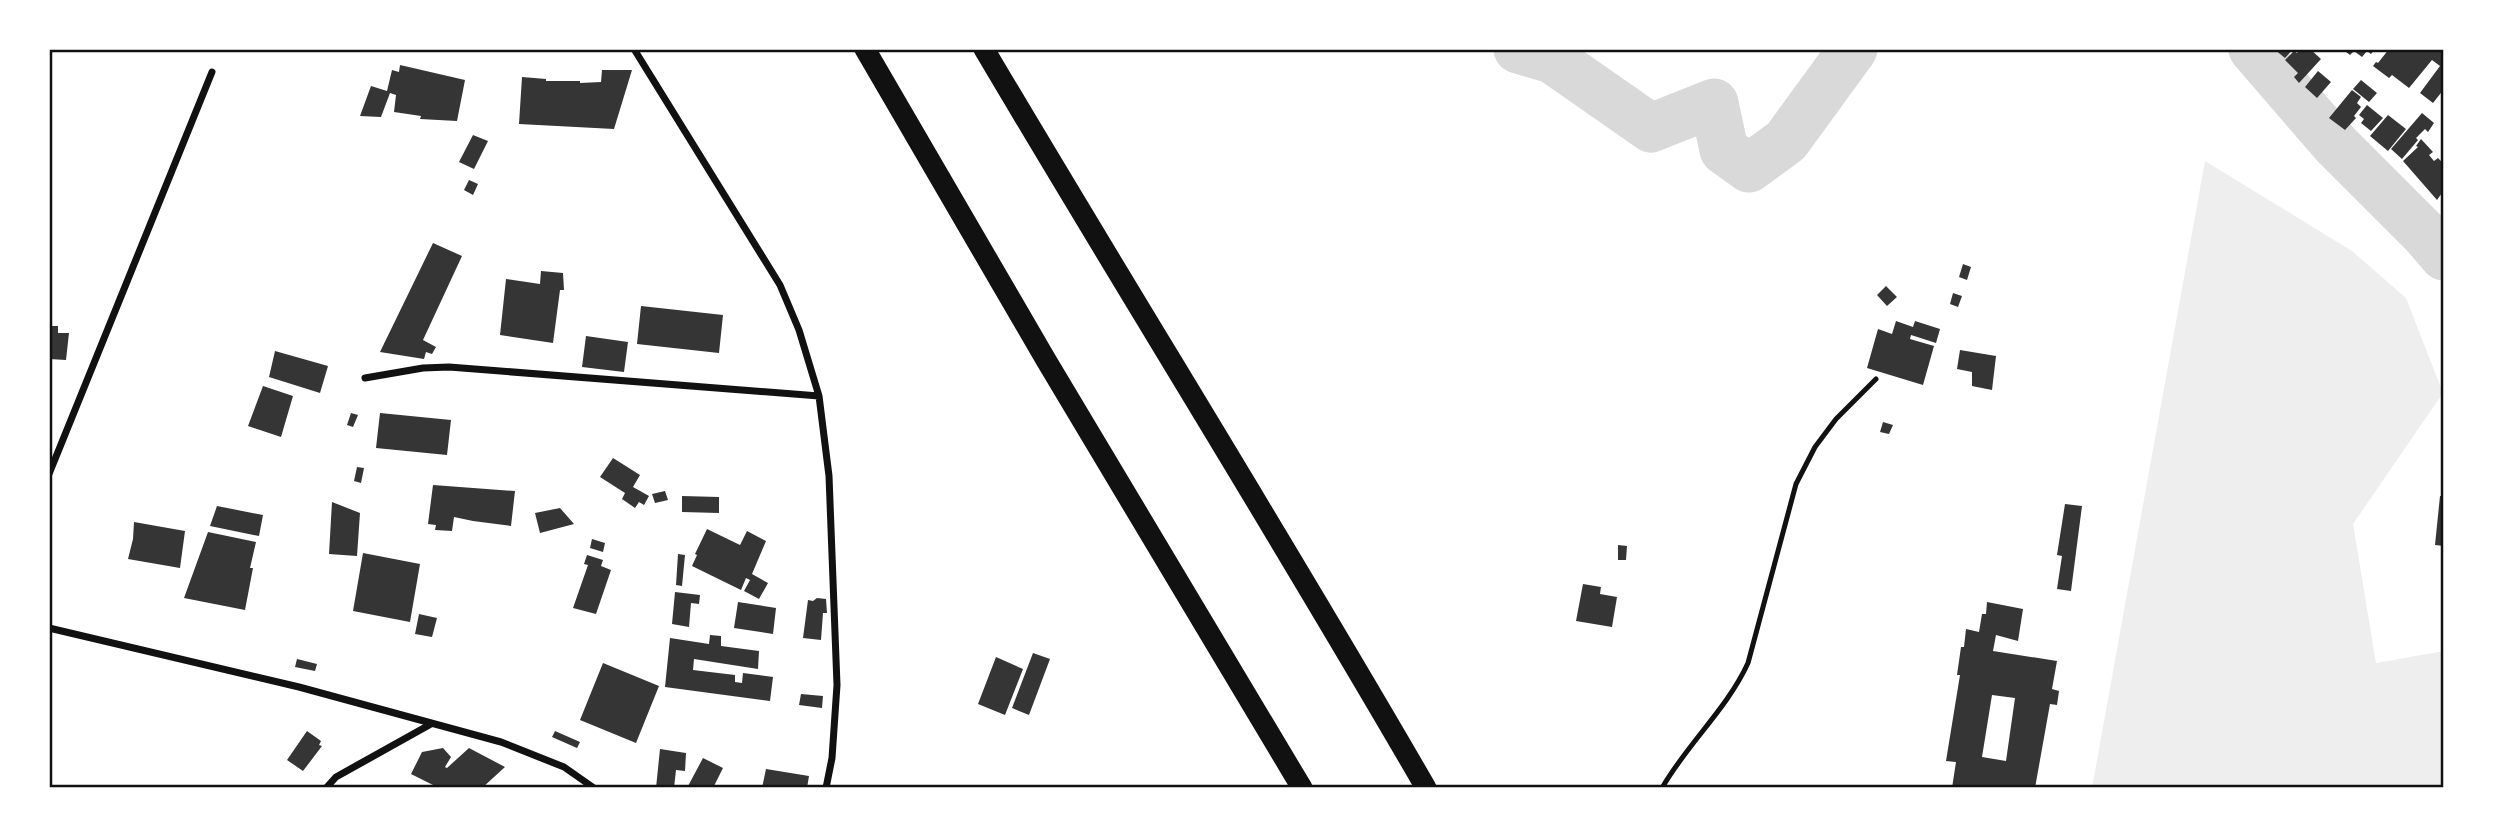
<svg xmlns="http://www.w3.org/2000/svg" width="2493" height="837" font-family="'Libre Baskerville',serif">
<rect width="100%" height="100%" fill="#fff"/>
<path fill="#eee" d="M2205,161L2352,251L2406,298L2443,393L2353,524L2376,663L2444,651V788H2092Z"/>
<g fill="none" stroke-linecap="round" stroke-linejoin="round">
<path stroke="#d9d9d9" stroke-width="49" d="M1518,49L1552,59L1651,128L1714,103L1724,150L1749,168L1786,141L1853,49
M2253,49L2336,145L2425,234L2444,256"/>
</g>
<path fill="#353535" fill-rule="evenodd" d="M2274,49H2293L2285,58Z
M2300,49H2310L2321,59L2299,83L2294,77L2298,73L2285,60L2294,51L2297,53Z
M2342,49H2375L2371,54L2367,51L2362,57L2354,51L2350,55Z
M2389,49H2444V89L2433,103L2420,93L2440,66L2432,60L2409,88L2392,75L2389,78L2373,66L2376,62L2378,63Z
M400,65L465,80L457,121L420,119L421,116L394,112L396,95L390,93L381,117L360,116L371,86L387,91L392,70L399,72Z
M602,70H632L614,129L519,124L522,77L546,79V81H580V83L601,82Z
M2318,71L2331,82L2317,98L2305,87Z
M2361,80L2377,93L2369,102L2353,89Z
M2352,90L2361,97L2357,103L2361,107L2354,116L2356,118L2345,130L2329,118Z
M2367,105L2383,118L2371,131L2361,123L2364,119L2359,115Z
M2422,113L2434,123L2428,132L2425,129L2416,138L2418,140L2402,159L2391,149Z
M2388,115L2406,129L2388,151L2370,136Z
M473,135L488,141L474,169L459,162Z
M2421,139L2433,152L2429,155L2434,161L2438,158L2444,164V190L2437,200L2403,161L2418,147L2416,146Z
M469,180L478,184L473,195L464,190Z
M433,243L462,256L423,340L436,347L432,354L426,352L424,359L380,352Z
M1963,264L1971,267L1967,280L1959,277Z
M541,271L563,273L564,290H560L553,343L500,335L506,279L540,284Z
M1886,286L1897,297L1887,306L1877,295Z
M1953,293L1962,296L1958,307L1950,304Z
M641,306L723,315L719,353L637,344Z
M1896,321L1913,327L1915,321L1940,329L1936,343L1911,335L1910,339L1934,346L1923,385L1867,368L1878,329L1892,334Z
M49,326H58V333H69L66,360L49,359Z
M586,336L628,342L624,372L582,367Z
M1960,350L1996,356L1992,390L1972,386V372L1957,369Z
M275,351L328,366L320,393L269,377Z
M263,386L293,396L281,437L248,426Z
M351,413L358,415L353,427L347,425Z
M380,413L451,420L447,455L376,448Z
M1883,422L1893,425L1889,434L1880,432Z
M613,458L640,475L633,487L649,496L644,505L639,502L635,508L622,499L625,493L600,477Z
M357,467L364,468L361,483L354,481Z
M433,485L515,491L511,526L473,521L454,517L452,531L435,530L436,525L428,524Z
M665,491L668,500L655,503L652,494Z
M682,496L719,497V513L682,512Z
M2440,496H2444V546L2435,545Z
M332,502L360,513L357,556L329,554Z
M2065,504L2082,506L2071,591L2057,589L2062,556L2057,555Z
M217,506L263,515L259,536L210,526Z
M560,508L574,524L540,533L535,513Z
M134,522L185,531L180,568L128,559L133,539Z
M707,529L740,545L747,531L766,541L752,574L768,583L759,599L744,591L750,580L746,578L741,590L692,566L697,555L695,554Z
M208,532L256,542L250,568H253L245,610L184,598Z
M592,539L605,543L603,552L590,548Z
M1618,545L1627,546L1626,560H1618Z
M363,553L420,564L410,622L353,611Z
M678,554L685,555L682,586L676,585Z
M587,555L603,560L601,566L611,570L596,614L573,608L588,565L584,564Z
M1583,584L1601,587L1600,594L1617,597L1612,627L1576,621Z
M675,592L700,595L699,604L691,603L689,627L672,624Z
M817,598L826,599L827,613H823L821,640L803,638L808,600L813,601Z
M738,602L776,608L773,634L734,628Z
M1987,602L2023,609L2018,641L1996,635L1993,651L2057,661L2052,689L2059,691L2057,705L2050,704L2035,788H1952L1956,762L1946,761L1960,675H1957L1961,647H1964L1966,629L1979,632L1982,614H1986ZM1992,695L2015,698L2006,761L1982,757Z
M419,614L437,618L432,637L415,634Z
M710,635L721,636V646L759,651L758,669L694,659L693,670L735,675V682L742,683L743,673L773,677L770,701L665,687L670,638L709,644Z
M1033,653L1050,659L1029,715L1012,708Z
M996,657L1023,669L1005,715L978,704Z
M297,659L317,664L315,671L295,667Z
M603,663L659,686L636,743L580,720Z
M801,694L823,696L822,708L799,705Z
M307,731L321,741L319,745L322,746L303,771L287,760Z
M555,731L580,742L577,748L552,737Z
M443,748L451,757L445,767L447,768L469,748L505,767L482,788H439L411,774L422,752Z
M660,749L686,753L685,771L676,770L674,788H656Z
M703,758L723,768L713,788H687Z
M766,769L809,776L807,788H762Z"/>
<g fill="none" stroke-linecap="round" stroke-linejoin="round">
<path stroke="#111" stroke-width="5" d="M1662,788C1687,744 1727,709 1748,663L1796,484L1815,447L1836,419L1876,379"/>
<path stroke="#111" stroke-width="7" d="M634,49L780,285L799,330L819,396L829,476L837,685L832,758L826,788
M365,378L423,368L449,367L819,396
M49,474L212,72
M49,628L299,687L501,742L564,767L594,788
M326,788L336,777L431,724"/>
<path stroke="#111" stroke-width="21" d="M865,49L1046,360L1302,788
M984,49C1130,296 1283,540 1426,788"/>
</g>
<rect width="2493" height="837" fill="none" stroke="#ffffff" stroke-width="102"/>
<rect x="51" y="51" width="2391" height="735" fill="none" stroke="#111" stroke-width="2.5"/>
</svg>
